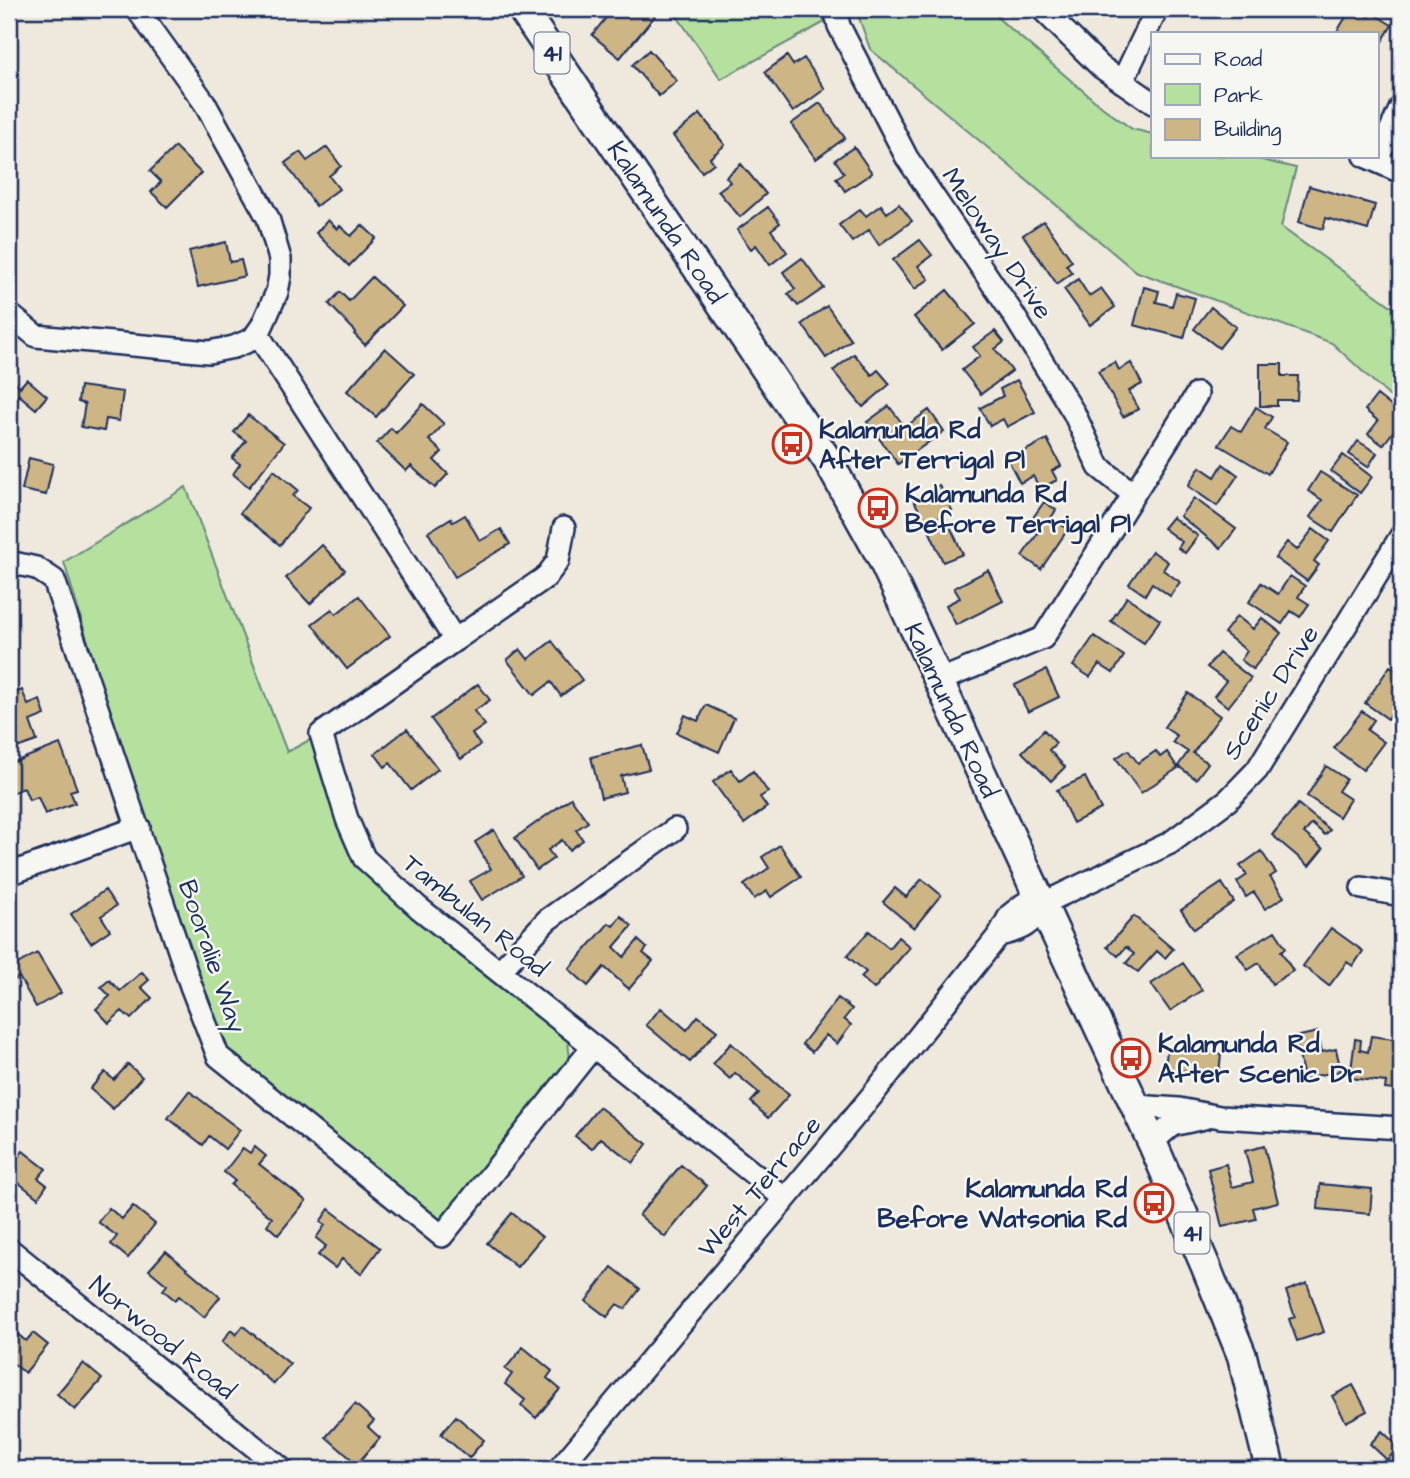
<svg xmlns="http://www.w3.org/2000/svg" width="1410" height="1478" font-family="'Architects Daughter',sans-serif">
<rect width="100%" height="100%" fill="#eee9dc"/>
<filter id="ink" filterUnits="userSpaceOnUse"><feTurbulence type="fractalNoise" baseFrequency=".0143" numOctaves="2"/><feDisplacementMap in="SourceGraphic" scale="14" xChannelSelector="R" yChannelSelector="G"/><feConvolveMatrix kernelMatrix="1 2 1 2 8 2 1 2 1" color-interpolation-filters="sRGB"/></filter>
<g filter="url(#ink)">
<path fill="#b5e09e" stroke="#68887e" stroke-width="2" d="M672,9H819L825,22L721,79Z
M856,9H993L999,19L1102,107L1132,129L1153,134V156H1244L1296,168L1281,227L1401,313V407L1332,343L1135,271L870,49Z
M186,487L287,752L321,734L364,858L358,868L568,1041L570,1060L441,1222L224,1052L191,986L64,562Z"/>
<path fill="#cdb585" stroke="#1b2f5e" stroke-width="2" d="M613,9H646L655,16L620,58L592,35Z
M1351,9H1356L1369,17L1372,13L1392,25L1377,50V33H1336Z
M649,50L677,81L659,96L632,65Z
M787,56L793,65L804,58L825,89L793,112L765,72Z
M820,103L845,138L816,159L791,124Z
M700,114L725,145L710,158L714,163L702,172L673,136Z
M175,147L201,173L167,207L151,192L161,182L150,171Z
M327,147L341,166L329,176L339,189L316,206L285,163L300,152L307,161Z
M854,147L872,173L845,191L836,178L844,173L835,160Z
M741,164L766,194L740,217L718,191L730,182L726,177Z
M1309,186L1375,205L1368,230L1326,218L1323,229L1299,222Z
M899,204L912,221L879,245L869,230L852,242L839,225L860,209L866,216L881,205L887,213Z
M768,207L780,223L771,230L787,252L770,265L756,245L751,249L737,230Z
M328,220L337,229L340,226L351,236L362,225L376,238L349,266L316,233Z
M1044,221L1072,261L1066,265L1072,273L1057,284L1023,235Z
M920,240L932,255L918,266L929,279L915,289L893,260Z
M226,242L230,262L241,260L245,276L198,287L189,251Z
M802,258L824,288L798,306L788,294L795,289L783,272Z
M372,277L403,306L365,345L354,334L356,332L329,304L340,292L349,301Z
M1078,279L1089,296L1101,288L1115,307L1090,325L1064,289Z
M1144,287L1159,291L1156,302L1172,306L1176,293L1195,298L1184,338L1134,325Z
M947,290L975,324L942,350L914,317Z
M827,306L851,340L826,358L802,324Z
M1211,307L1236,327L1219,348L1194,329Z
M995,331L1004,342L995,349L1012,371L981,394L962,370L980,356L973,347Z
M385,348L414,374L376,417L347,391Z
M854,354L872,375L878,370L890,384L863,407L833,371Z
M1115,362L1119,370L1131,363L1142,384L1129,391L1139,409L1123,417L1098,371Z
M1260,364H1282V376H1298L1297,400H1277V406H1260Z
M9,377L20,387L27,379L47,396L36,409L19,395L9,407Z
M1017,380L1035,412L1007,427L1003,419L990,426L980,408L1003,396L1000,389Z
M80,386L123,392L119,421L106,419L104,431L81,427L85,404L78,402Z
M1377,395L1401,414V421L1383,445L1368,434L1378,421L1365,410Z
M423,404L444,424L429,440L442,452L434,460L448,474L435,488L411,466L406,471L377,443L391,428L396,433Z
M889,406L905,427L929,410L944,431L898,464L867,422Z
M1256,407L1272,417L1265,429L1287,442L1268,474L1219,445L1231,426L1241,432Z
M248,415L284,443L249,487L233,474L240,464L232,458L246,441L234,432Z
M1047,439L1061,466L1052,471L1057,480L1040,489L1033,476L1020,483L1008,460Z
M1358,441L1377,453L1368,467L1349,454Z
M1343,455L1372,477L1360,493L1331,471Z
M29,458L53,464L46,495L22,490Z
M1223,464L1238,475L1217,506L1188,486L1200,467L1215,477Z
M274,470L298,490L293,496L309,508L280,545L240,513Z
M1320,472L1357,495L1333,532L1310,517L1322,500L1308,491Z
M939,485L952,510L918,529L911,517L920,512L913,499Z
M1194,498L1236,529L1221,548L1180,516Z
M1044,502L1056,510L1051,518L1068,529L1041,569L1022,556L1038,533L1027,526Z
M465,515L480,541L501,529L510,544L455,577L428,532L451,518L453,522Z
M1172,517L1198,536L1185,553L1178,548L1182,542L1163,528Z
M948,522L963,554L943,562L929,530Z
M1313,529L1329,541L1314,561L1319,565L1307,581L1275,558L1287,542L1297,550Z
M322,545L345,570L310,604L286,578Z
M1152,551L1168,562L1163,570L1180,582L1170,596L1152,583L1145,595L1129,584Z
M988,570L1003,601L956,625L946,605L960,598L954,588Z
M1290,576L1305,586L1298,597L1309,604L1300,617L1291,611L1282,624L1249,602L1261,583L1278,594Z
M359,596L390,636L347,669L312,624L332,609L336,614Z
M1127,597L1160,620L1144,643L1111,621Z
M1237,616L1253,629L1262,618L1281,633L1253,669L1241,660L1247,651L1224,633Z
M1094,636L1124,656L1113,673L1099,664L1090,677L1073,666Z
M552,641L582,680L561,696L551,682L534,695L507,660L520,649L528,659Z
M1219,653L1251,678L1228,707L1214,696L1226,681L1207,667Z
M1390,666L1401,673V698L1388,719L1365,703Z
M1046,670L1059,697L1028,712L1015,685Z
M478,684L490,700L474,711L485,725L472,734L480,745L461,759L431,719Z
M22,690L28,705L40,700L45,715L30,721L37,741L11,750L9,743V695Z
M1188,693L1220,716L1193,753L1208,763L1196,779L1178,766L1188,752L1173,742L1177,736L1164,727Z
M706,705L734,718L719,752L677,733L685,715L698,721Z
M1362,711L1374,720L1367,730L1384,742L1363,770L1334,748Z
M407,729L438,769L411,790L390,763L385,767L375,754Z
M1044,730L1056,743L1049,750L1065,767L1051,781L1022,752Z
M60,744L77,789L70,791L75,803L45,814L38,797L29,800L24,788L11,793L9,764Z
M642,745L649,769L621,776L625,792L601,798L591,757Z
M1128,750L1138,763L1156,751L1160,757L1167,752L1178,768L1141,793L1116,758Z
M1326,766L1346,779L1338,791L1350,799L1339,817L1307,796Z
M731,769L740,781L753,771L768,792L760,797L767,807L744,824L713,782Z
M1085,777L1101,809L1073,823L1057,790Z
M571,798L588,822L576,830L583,840L569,850L562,840L548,850L554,858L537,870L515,838Z
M1298,804L1330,830L1325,835L1312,824L1304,833L1323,849L1309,866L1272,835Z
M494,830L522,876L482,900L470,881L491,869L475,842Z
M780,845L801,877L771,897L767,891L754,899L744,885L769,868L762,857Z
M1261,851L1276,873L1270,877L1284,897L1265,909L1254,892L1246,897L1237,882L1247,875L1240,866Z
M922,879L941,895L914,928L883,902L895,888L906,897Z
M1222,883L1234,902L1194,929L1181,910Z
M105,890L116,906L101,916L110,930L91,943L71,914Z
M621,916L632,926L614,947L624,957L638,940L647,948L643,953L653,961L629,989L604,967L588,986L569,969L609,923L613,926Z
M1134,916L1173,949L1165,958L1157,951L1138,972L1126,963L1134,954L1126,947L1118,956L1107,947Z
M1331,928L1363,951L1353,966L1347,962L1329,986L1303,966Z
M869,931L889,948L898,937L910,947L874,989L861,977L866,972L847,956Z
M1275,931L1286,948L1281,951L1293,971L1272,984L1259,963L1248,970L1237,954Z
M37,953L61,993L36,1007L19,977L9,983V969Z
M1183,963L1202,990L1170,1011L1151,984Z
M142,972L149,980L141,987L152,998L131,1019L122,1011L109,1023L96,1009L110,996L101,987L109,980L120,991Z
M838,998L852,1009L844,1019L851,1025L837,1044L826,1035L812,1052L802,1044Z
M661,1008L687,1030L698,1016L717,1031L690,1062L646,1025Z
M1318,1032L1322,1052L1336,1049L1341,1071L1304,1078L1295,1037Z
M1371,1036L1401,1040L1395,1090L1385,1089L1386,1082L1350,1078L1355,1039L1361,1040L1360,1050L1368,1052Z
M731,1043L789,1095L768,1118L751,1102L759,1093L735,1073L730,1079L713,1064Z
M1167,1049L1221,1054L1219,1074L1165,1069Z
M128,1064L142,1077L113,1109L90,1089L105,1072L114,1080Z
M189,1091L240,1130L225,1149L209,1136L203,1145L168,1118Z
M599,1107L647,1144L633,1163L601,1138L592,1149L575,1136Z
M1264,1146L1278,1202L1253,1208L1256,1219L1222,1227L1208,1169L1226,1164L1232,1187L1253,1182L1245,1151Z
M255,1147L266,1156L259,1164L306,1201L278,1235L267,1225L272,1218L231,1185L235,1181L224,1172L243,1148L250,1153Z
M23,1151L46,1169L38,1178L47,1185L38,1198L9,1175V1169Z
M681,1165L707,1186L665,1237L639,1215Z
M1320,1184L1372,1189L1370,1214L1318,1209Z
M133,1206L155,1224L128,1258L111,1244L117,1236L98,1222L109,1208L122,1219Z
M329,1209L380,1248L361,1274L342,1259L335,1268L318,1255L326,1246L316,1238L325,1225L320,1222Z
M512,1213L542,1237L517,1267L487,1243Z
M166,1251L220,1297L204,1317L179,1296L175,1300L163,1290L167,1285L149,1270Z
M612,1267L640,1289L625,1309L617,1304L607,1317L586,1301Z
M1307,1283L1324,1332L1297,1341L1289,1319L1295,1317L1286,1291Z
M243,1326L290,1364L274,1384L222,1342L231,1330L236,1335Z
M9,1327L26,1341L33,1333L48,1345L25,1373L9,1360Z
M523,1347L552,1371L547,1378L560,1389L536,1418L521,1405L525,1400L505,1384L512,1374L505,1369Z
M83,1363L102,1379L75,1410L57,1394Z
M1353,1385L1367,1411L1346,1422L1332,1396Z
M355,1404L374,1421L368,1427L380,1438L357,1464L326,1437Z
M456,1416L484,1440L469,1458L441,1434Z
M1382,1431L1399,1447L1387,1460L1370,1444Z"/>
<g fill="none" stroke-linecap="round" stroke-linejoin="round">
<defs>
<path id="minor" d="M835,9L839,26L907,158L1011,311L1074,413L1099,467L1133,494
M1042,9L1101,67L1153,103
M1122,82L1157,9
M1365,156L1401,172
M1377,160L1401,107
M9,314L36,336L209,352L234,347L253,339L262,326L277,292L280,276V259L268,218L204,102L137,9
M257,333L455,640L321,734L347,819L364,858L419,908L784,1198
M9,562L36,568L54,580L191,986L218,1056L442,1236L593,1047
M455,640L546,577L558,561L564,528
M938,681L1043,638L1197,394
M9,874L139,827
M1362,888L1401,895
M999,935C1021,930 1033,925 1042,904
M500,971L547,920L675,829
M1135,1106L1179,1109L1220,1117L1401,1128
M1152,1142L1172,1125L1204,1118
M9,1249L282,1469
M559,1469L870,1098L999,935L1010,915L1024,904H1042L1170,843L1228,800L1257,770L1401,536"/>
<path id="major" d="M522,9L828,461L882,558L1152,1142L1206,1267L1242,1356L1270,1469"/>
</defs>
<use href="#minor" stroke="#1b2f5e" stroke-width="26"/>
<use href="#major" stroke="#1b2f5e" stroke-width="33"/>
<use href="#minor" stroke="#f6f6f2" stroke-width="21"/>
<use href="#major" stroke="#f6f6f2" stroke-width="28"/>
</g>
</g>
<defs>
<symbol id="bus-ring" viewBox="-11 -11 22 22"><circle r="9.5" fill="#f6f6f2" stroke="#c8321e" stroke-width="1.5"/><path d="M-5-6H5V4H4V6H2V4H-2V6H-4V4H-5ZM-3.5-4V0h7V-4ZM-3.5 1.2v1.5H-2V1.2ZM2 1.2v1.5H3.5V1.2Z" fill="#c8321e"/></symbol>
</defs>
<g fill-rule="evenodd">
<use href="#bus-ring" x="770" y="422" width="44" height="44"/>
<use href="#bus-ring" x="856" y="486" width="44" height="44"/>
<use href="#bus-ring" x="1109" y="1036" width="44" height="44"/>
<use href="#bus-ring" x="1132" y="1181" width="44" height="44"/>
</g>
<g text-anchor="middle" stroke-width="5" stroke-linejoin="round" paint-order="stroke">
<g fill="#f6f6f2" stroke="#5d6b8a" stroke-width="2">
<rect x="534.5" y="32.5" width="35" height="41" rx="5"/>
<rect x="1174.5" y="1212.5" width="35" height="41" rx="5"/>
</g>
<g font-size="24" font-weight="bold" fill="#1b2f5e">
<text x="552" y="61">41</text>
<text x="1192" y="1241">41</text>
</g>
<g font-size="26" fill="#1b2f5e" stroke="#f6f6f2">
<text transform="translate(667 222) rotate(56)" y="9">Kalamunda Road</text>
<text transform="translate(998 243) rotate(56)" y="9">Meloway Drive</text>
<text transform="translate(1270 692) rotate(-57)" y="9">Scenic Drive</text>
<text transform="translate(952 710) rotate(65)" y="9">Kalamunda Road</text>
<text transform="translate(476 915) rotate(39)" y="9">Tambulan Road</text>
<text transform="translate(213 956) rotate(71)" y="9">Booralie Way</text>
<text transform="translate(759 1186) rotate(-50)" y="9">West Terrace</text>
<text transform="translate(163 1337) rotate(39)" y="9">Norwood Road</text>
</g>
<g font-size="26" font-weight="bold" fill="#1b2f5e" stroke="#f6f6f2" text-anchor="start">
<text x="819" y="438">Kalamunda Rd<tspan x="819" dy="30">After Terrigal Pl</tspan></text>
<text x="905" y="502">Kalamunda Rd<tspan x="905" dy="30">Before Terrigal Pl</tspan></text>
<text x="1158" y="1052">Kalamunda Rd<tspan x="1158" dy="30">After Scenic Dr</tspan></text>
<text x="1127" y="1197" text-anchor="end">Kalamunda Rd<tspan x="1127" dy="30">Before Watsonia Rd</tspan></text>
</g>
</g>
<rect width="1410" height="1478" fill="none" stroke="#f6f6f2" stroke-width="35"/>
<rect x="18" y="18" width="1375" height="1443" fill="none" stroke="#1b2f5e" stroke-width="2.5" filter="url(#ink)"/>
<rect x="1151" y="32" width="228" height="126" fill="#f6f6f2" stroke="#9ea6b7" stroke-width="2"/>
<rect x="1165" y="54" width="35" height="10" fill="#f6f6f2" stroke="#9ea6b7" stroke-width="2"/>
<text x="1214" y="66" font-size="21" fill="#1b2f5e">Road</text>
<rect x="1165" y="84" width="35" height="21" fill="#b5e09e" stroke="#9ea6b7" stroke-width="2"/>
<text x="1214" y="102" font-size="21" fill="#1b2f5e">Park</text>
<rect x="1165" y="119" width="35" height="21" fill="#cdb585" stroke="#9ea6b7" stroke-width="2"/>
<text x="1214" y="136" font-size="21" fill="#1b2f5e">Building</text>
</svg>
